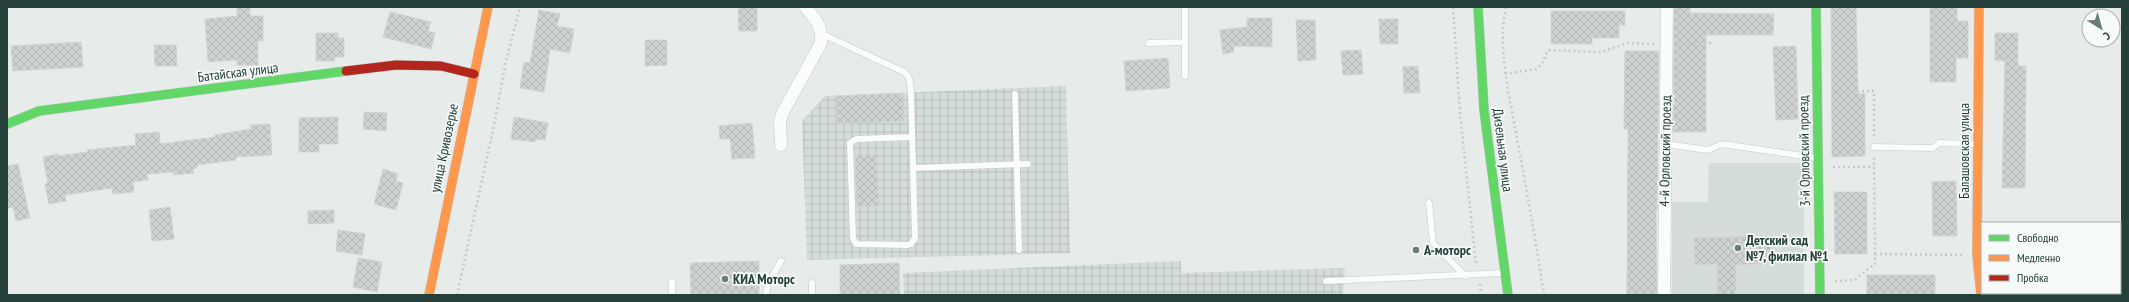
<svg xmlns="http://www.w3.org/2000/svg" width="2129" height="302" font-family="'PT Sans Narrow',sans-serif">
<defs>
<pattern id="industrial-grid" width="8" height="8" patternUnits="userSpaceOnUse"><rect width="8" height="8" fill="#d5ddda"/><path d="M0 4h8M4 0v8" fill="none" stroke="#b7bfbc"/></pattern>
<pattern id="building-cross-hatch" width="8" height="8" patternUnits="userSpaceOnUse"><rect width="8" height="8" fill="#ced3d1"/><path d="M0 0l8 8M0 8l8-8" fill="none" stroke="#b1b6b4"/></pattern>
</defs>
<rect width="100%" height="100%" fill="#e7ecea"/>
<path fill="#d5ddda" d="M1709,163H1804V295H1672V202H1708Z"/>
<path fill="url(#industrial-grid)" d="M1066,86L1070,253L807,260L802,121L825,96Z
M1181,261V273L1345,268L1343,295H904L903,273Z"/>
<path fill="url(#building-cross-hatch)" stroke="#d0d5d3" d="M237,7H250V16H263V41H258V65H237V60L208,62L205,19L237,16Z
M738,7H757V31H739Z
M1674,7H1690V13L1774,14L1773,35H1706V132H1673Z
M1831,7H1856L1858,94H1865V156L1832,157Z
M1930,7H1957V21H1968V58H1956V82H1930Z
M539,10L560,14L557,26L574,29L570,53L550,49L544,92L520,88L524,62L530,63Z
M1551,11H1625V25H1619V38H1592V44H1551Z
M390,12L431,22L428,31L435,33L431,49L383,37Z
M1247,18H1272V47L1233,46L1234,52L1223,54L1220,30L1247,27Z
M1379,19H1398V44H1380Z
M1296,20H1315L1316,60L1298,61Z
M316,33H338V38H344V57H335L334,61H316Z
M1995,33H2018V66H2026L2025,188H2002L2005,61L1995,60Z
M645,40H667V65L645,66Z
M81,42L83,67L13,71L11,46Z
M154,45H176L177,66H155Z
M1796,46L1798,119L1776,120L1773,47Z
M1361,50L1363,74L1343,75L1341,51Z
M1625,51H1659L1657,210H1656L1657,295H1627L1628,129H1624Z
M1168,58L1170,88L1126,91L1124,61Z
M1418,66L1420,93H1404L1403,67Z
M903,93L904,121L837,124L836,96Z
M364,112L387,113L386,131L363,129Z
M338,117V144H319V152H299V118Z
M514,117L548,123L545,140L536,139L535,142L511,139Z
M752,123L755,158L732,159L730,139H720L719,126Z
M270,124L272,155L236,157V160L197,165V168L193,169L194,173L174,175L173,172L147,174L148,180L133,182L134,192L113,194L112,188L65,195L66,201L49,204L45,184L48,183L43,157L58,154V156L88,152L87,150L136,145L135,134L159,132L160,144L215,137V135L251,129L250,125Z
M877,154L879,206L857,207L855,155Z
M18,164L30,218L16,221L13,207L7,208V166Z
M383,169L398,174L396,181L403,183L396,210L374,204Z
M1956,181L1957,236H1933L1932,182Z
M1834,192H1867V254H1835Z
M170,207L174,239L152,241L149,210Z
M334,210V223L308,224V211Z
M338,230L365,234L362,255L336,251Z
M1772,236L1773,263L1735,265L1736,295H1717V264L1695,265L1694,238Z
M358,258L382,262L377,292L353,287Z
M759,261V295H691L690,263Z
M899,263L900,295H840V265Z
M1867,275H1935V295H1867Z"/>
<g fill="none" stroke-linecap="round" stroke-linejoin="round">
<defs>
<path id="lane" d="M822,34L904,72C911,77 910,85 911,93L915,238L911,244L908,245L856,244L853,238L850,143L856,139L912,137
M1149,43L1185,42
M1185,76V7
M1015,94L1019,250
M1665,144L1708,150L1722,144L1817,158
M1874,147L1933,148L1939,143L1977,144
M913,168L1028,164
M1429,203L1433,243L1465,276
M1326,281L1504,273
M672,282V295
M812,283V295
M766,295L768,284L781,261"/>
<path id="street" d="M781,145L780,121L783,112L821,43C823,27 815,18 805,7
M1664,295L1667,7"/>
<path id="fast" d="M1478,7L1484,110L1508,295
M1816,7L1820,295
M7,124L39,111L346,71"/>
<path id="slow" d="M1979,7L1977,255L1981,295
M429,295L488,7"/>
<path id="jam" d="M346,71L396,65L441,66L474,74"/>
</defs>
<use href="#lane" stroke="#c4c9c7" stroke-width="7"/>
<use href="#street" stroke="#c4c9c7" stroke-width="13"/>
<use href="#fast" stroke="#c3c9c7" stroke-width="10"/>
<use href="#slow" stroke="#c3c9c7" stroke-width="10"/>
<use href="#jam" stroke="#c3c9c7" stroke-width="10"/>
<path stroke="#c2cbca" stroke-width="2.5" stroke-dasharray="2 3" stroke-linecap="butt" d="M1453,7L1460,113L1476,265
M1506,7C1497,48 1510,98 1517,139C1527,191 1536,243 1544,295
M1679,44L1713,43
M1505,74L1536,69L1542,64L1548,50L1601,52L1628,43L1654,44
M1832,92L1874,91V138
M1833,167H1874
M1875,254L1962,255
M1835,281L1854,280L1875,264L1874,157
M1480,284L1481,295
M457,295L496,116L505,65L520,7"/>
<use href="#lane" stroke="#fbfcfc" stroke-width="6"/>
<use href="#street" stroke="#fbfcfc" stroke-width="12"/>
<use href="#fast" stroke="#63d668" stroke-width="9"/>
<use href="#slow" stroke="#ff974d" stroke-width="9"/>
<use href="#jam" stroke="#b3261e" stroke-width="9"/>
</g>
<g fill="#697c78" stroke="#f6faf8" stroke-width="1.5">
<circle cx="1738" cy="248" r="4"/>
<circle cx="1416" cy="250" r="4"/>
<circle cx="725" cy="279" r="4"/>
</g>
<g text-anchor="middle" stroke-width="3.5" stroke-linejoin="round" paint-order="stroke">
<g font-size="14" fill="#253f3b" stroke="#f6faf8">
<text transform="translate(238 72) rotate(-7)" y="5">Батайская улица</text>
<text transform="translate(444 148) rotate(-78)" y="5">улица Кривозерье</text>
<text transform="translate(1503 150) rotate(83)" y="5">Дизельная улица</text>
<text transform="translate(1665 151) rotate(-89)" y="5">4-й Орловский проезд</text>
<text transform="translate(1804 151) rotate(-91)" y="5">3-й Орловский проезд</text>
<text transform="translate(1964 151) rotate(-90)" y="5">Балашовская улица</text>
</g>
<g font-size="14" font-weight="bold" fill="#253f3b" stroke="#f6faf8" text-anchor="start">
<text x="1746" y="245">Детский сад<tspan x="1746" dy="16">№7, филиал №1</tspan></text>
<text x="1424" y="255">А-моторс</text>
<text x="733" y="284">КИА Моторс</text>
</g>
</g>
<rect width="2129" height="302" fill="none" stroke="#253f3b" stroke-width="16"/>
<rect x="1981" y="222" width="140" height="72" fill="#f6faf8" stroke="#a2afac"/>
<rect x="1989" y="235" width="20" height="6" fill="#63d668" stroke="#a2afac"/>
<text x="2017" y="242" font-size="12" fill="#253f3b">Свободно</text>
<rect x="1989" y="255" width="20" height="6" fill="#ff974d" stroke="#a2afac"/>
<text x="2017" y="262" font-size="12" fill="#253f3b">Медленно</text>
<rect x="1989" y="275" width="20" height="6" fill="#b3261e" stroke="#a2afac"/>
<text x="2017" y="282" font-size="12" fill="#253f3b">Пробка</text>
<g transform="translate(2101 28) rotate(143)"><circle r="19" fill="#f6faf8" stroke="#a2afac"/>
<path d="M0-3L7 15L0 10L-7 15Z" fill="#697c78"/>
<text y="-6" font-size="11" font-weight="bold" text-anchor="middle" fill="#253f3b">С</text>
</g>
</svg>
